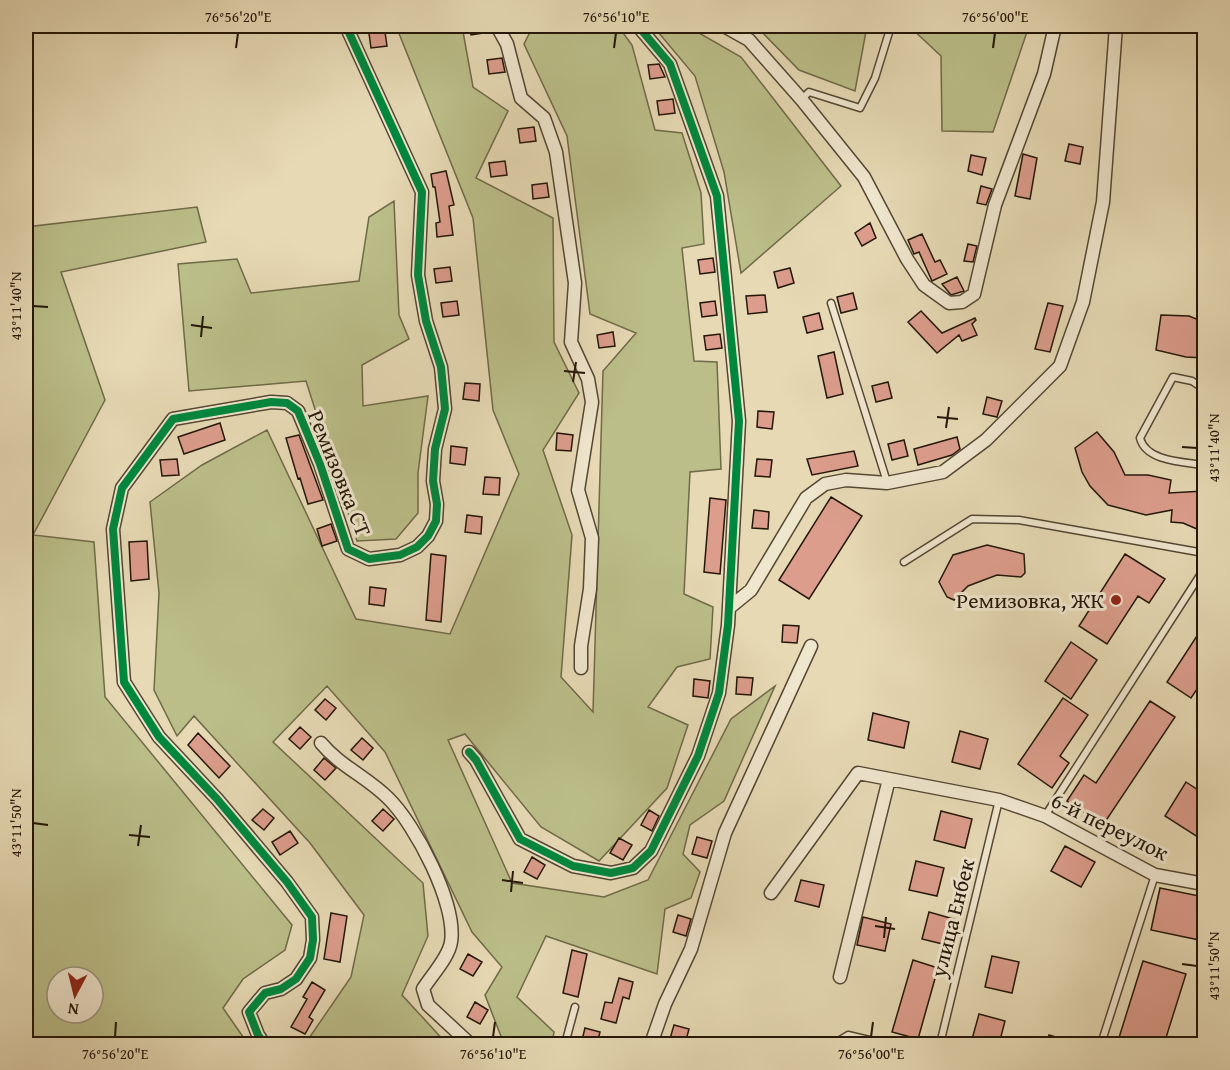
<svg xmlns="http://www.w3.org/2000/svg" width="1230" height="1070" font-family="'Gentium Book Plus',serif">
<rect width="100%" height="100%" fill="#e6d9b4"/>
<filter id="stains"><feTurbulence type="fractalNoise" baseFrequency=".00333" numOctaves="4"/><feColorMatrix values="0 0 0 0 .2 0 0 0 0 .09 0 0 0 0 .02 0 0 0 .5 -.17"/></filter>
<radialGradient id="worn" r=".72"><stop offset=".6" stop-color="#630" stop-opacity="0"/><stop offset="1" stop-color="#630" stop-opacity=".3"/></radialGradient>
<path fill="#bbbe89" stroke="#6f6a48" stroke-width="1.5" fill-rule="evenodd" d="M396,26H462L473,87L508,111L476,178L553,218L554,342L579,393L543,450L572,535L561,677L593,712L603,371L636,333L590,314L567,136L524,44L533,26H618L632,45L655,130L682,133L701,193L704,244L682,248L694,361L717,362L721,469L690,472L684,594L713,607L710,659L677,667L648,707L688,725L667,788L599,861L541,827L465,734L448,740L512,883L604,897L648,880L731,719L775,686L724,801L690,825L683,854L700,872L691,898L665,909L657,974L546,936L517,997L554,1032L552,1044H504L485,995L502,967L472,932L385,752L327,686L273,742L423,883L428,936L402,995L447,1044H305L351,977L364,915L310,843L194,716L177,736L154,690L159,593L150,502L202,465L267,430L356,619L450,634L519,474L493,410L473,218Z
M653,26H687L741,57L841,186L741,273L724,172L695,76Z
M756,26H867L855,91L799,70Z
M909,26H1029L993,132L942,131L941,56Z
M394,201L399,315L409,339L362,365L363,406L428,396L418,473V513L396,539L357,541L306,381L189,391L178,264L237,259L251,293L359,281L369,217Z
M197,207L206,242L61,272L105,400L33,535L94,542L105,697L292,925L285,950L243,979L223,1008L248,1044H26V227ZM57,977H93V1013H57Z"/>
<path fill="#dc9d8c" stroke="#231608" stroke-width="1.5" d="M368,26H381L382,33L385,32L387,46L371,48Z
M470,26H489L491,32L471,35Z
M502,58L505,72L489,74L487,60Z
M659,64L665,77L650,79L648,65Z
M673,99L675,113L659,115L657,101Z
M534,127L536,141L520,143L518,129Z
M1069,144L1083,147L1080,164L1065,161Z
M1023,154L1037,158L1030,199L1015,196Z
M971,155L986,158L982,175L968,171Z
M505,161L507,175L491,177L489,163Z
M446,171L454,205L449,206L453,235L437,237L436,223L440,222L435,187H433L431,174Z
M547,183L549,197L533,199L532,185Z
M981,186L992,189L986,205L977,203Z
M870,223L876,238L862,246L855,233Z
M922,234L935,262L940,260L947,274L932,281L919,252L914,254L908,240Z
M968,244L977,246L973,262L964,261Z
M713,258L715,272L700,274L698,260Z
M450,267L452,281L436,283L434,269Z
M790,268L794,283L778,288L774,272Z
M957,277L964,291L951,295L942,284Z
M853,293L857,309L841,313L837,297Z
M765,295L767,312L748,314L746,296Z
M457,301L459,315L443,317L441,303Z
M715,301L717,315L702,317L700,303Z
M1048,303L1063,306L1050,352L1035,349Z
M921,311L942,333L975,318L976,320L972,324L977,335L962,341L959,335L937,353L908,322Z
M819,313L823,329L807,333L803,317Z
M1161,315L1189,316L1204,322V358L1186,357L1156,350Z
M613,332L615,346L599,348L597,335Z
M720,334L722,348L706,350L704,336Z
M834,352L843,394L827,398L818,356Z
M888,382L892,398L876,402L872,386Z
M465,383L480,384L479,401L463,399Z
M987,397L1002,401L997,417L983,414Z
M758,411L774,412L772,429L757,427Z
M220,423L225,440L184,454L178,437Z
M1097,432L1114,452L1125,475H1148L1171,480L1169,493L1204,491V532L1183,523L1171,522L1172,510L1146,515L1108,505L1090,486L1082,472L1075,448Z
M557,433L573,435L571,451L556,450Z
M299,435L323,500L308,504L300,478L298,479L286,438Z
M957,437L960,449L952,455L918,465L914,449Z
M904,440L908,456L892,460L888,444Z
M451,446L467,448L465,465L450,463Z
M854,451L858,466L812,475L807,459Z
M177,459L179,475L162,476L160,460Z
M757,459L772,460L770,477L755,476Z
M485,477L500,478L499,495L483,494Z
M831,497L862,516L809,599L779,580Z
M710,498L726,500L720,574L704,572Z
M754,510L769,512L768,529L752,528Z
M467,515L482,517L481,534L465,532Z
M331,524L337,541L322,546L317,529Z
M147,541L149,579L131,581L129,542Z
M987,545L1024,554L1025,573L1021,577L997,575L968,586L954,600L947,597L939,582L953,555Z
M431,554L446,556L441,622L426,620Z
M1125,554L1165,579L1149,603L1138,596L1107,644L1079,626Z
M370,587L386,589L384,606L369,604Z
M783,625L799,626L797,643L782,642Z
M1204,625V679L1191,698L1167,682Z
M1071,642L1097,660L1071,699L1045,681Z
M737,677L753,678L751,695L736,694Z
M694,679L710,681L708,698L693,696Z
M1063,698L1088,715L1060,756L1069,763L1052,788L1018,764Z
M325,699L336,708L326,720L315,710Z
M1150,701L1175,717L1103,825L1067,801L1084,775L1096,783Z
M873,713L909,722L904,748L868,740Z
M300,727L311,737L300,749L289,739Z
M960,731L988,739L980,769L952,762Z
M198,733L230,766L219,778L188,745Z
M362,738L373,748L363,760L351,750Z
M324,758L336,768L325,780L314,770Z
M1186,782L1204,794V841L1165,816Z
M263,809L274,818L264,830L252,820Z
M383,809L394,819L383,831L372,821Z
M649,810L659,816L652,831L641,825Z
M941,811L972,819L965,848L934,840Z
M290,831L298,843L280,855L272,842Z
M697,837L712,841L707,858L692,854Z
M619,838L632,845L623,860L610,853Z
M1065,846L1095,862L1081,887L1051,871Z
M532,857L545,865L537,879L524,872Z
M916,861L944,868L937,896L909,890Z
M801,880L824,885L819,907L795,901Z
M1160,888L1204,897V941L1151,930Z
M929,912L957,920L951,946L922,939Z
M331,913L347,916L340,962L324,959Z
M678,915L691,919L686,936L673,932Z
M863,917L891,924L885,951L857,945Z
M572,950L587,954L578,997L563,993Z
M468,954L482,962L473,976L460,969Z
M992,956L1019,962L1012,993L985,987Z
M913,960L938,968L918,1039L892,1032Z
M1143,961L1186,974L1164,1044H1117Z
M619,978L633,982L629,999L623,997L616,1023L601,1019L605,1002L612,1003Z
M312,982L325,990L309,1017L313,1020L305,1034L291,1027L307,999L303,997Z
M475,1002L488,1010L480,1024L467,1017Z
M979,1014L1005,1021L999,1044L971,1043Z
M674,1025L689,1029L685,1044L669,1042Z
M585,1028L600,1032L597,1044H581Z
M1049,1035L1073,1042V1044H1046Z"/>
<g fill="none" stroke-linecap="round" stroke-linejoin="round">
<defs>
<path id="service" d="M802,99L809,92L860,108L875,78L891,26
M831,303L887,482
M1204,389L1192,381L1173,377L1140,438C1146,462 1185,462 1204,465
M904,562L972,519L1019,520L1204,553
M1045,816L1204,569
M565,1044L575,1007
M838,1044L840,1040L848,1035L886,1044
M940,1044L999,800
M1101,1044L1155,875"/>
<path id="minor" d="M497,26L507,44L521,98L544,118L556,152L575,283L571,342L588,379L592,402L578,490L592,538L590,589L581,646V668
M724,26L749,40L802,100L864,177L907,259L924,285L949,303L962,302L974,294L995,205L1044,74L1055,26
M729,608L751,590L806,498L825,484L846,480L887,483L943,472L986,440L1060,366L1083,302L1103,202L1116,26
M321,743C340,766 367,777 388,798C415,824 457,904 451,942C449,957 431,976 423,989L428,1005L470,1044
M469,752L476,760L520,839L573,866L611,873L633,868L651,851L698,756L719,693L728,625L739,421L717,196L670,64L638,26
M771,893L858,773L999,800L1045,816L1155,875L1204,884
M840,977L889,779
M264,1044L258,1035L249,1012L265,993L281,989L296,979L310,958L313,940L312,917L287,882L217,799L159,737L124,682L113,529L122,488L173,419L271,402L287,403L298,411L320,464L348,549L369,559L400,555L417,547L428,536L436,521L437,504L433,481L435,449L445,409L441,367L426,321L418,275L422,192L346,26
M651,1044L665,1004L691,949L725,833L811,646"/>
</defs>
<use href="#service" stroke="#544733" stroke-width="9"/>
<use href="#minor" stroke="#544733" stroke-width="15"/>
<use href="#service" stroke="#efe6ce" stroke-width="6"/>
<use href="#minor" stroke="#efe6ce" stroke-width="12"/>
<defs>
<path id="cycleway" d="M469,752L476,760L520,839L573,866L611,873L633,868L651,851L698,756L719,693L728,625L739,421L717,196L670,64L638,26
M264,1044L258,1035L249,1012L265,993L281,989L296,979L310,958L313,940L312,917L287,882L217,799L159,737L124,682L113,529L122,488L173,419L271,402L287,403L298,411L320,464L348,549L369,559L400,555L417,547L428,536L436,521L437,504L433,481L435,449L445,409L441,367L426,321L418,275L422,192L346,26"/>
</defs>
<use href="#cycleway" stroke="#efe6ce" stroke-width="11"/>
<use href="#cycleway" stroke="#00873e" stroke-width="8"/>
</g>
<path fill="none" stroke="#231608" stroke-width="2" d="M236,48L238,33M614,48L616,33M993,48L995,33M33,306L48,307M191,325L212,328M201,337L203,316M564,371L585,373M573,382L576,362M937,417L958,419M946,428L949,407M1182,447L1197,448M33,823L48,825M129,835L150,837M138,846L141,825M502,880L523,883M511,892L513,871M875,926L895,929M884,938L886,917M1182,964L1197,966M115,1037L116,1022M493,1037L495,1022M871,1037L873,1022"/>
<circle fill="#8f2418" stroke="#efe6ce" stroke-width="2" cx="1116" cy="600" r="6"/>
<g text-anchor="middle" stroke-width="6" stroke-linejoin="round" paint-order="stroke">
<g font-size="22" fill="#231608" stroke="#efe6ce">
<text transform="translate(340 473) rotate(68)" y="8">Ремизовка СТ</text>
<text transform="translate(1110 826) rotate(26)" y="8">6-й переулок</text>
<text transform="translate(952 918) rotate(-76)" y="8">улица Енбек</text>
</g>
<g font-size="22" fill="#231608" stroke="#efe6ce" text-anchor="end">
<text x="1104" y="608">Ремизовка, ЖК</text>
</g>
</g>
<rect width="1230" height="1070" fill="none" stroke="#e6d9b4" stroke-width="66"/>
<g transform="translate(75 995) rotate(187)"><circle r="28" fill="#efe6ce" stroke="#9d937f" stroke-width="1.5"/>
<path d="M0-4.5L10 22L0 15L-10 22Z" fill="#8f2418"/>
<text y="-9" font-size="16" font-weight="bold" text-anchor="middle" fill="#231608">N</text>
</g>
<rect x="33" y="33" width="1164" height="1004" fill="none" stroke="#231608" stroke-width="2"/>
<g font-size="15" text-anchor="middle" fill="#231608">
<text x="238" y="22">76°56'20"E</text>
<text x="616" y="22">76°56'10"E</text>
<text x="995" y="22">76°56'00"E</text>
<text transform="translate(16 306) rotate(-90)" y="5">43°11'40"N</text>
<text transform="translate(1214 448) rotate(-90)" y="5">43°11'40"N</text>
<text transform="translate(16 823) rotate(-90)" y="5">43°11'50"N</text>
<text transform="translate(1214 966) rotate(-90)" y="5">43°11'50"N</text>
<text x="115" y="1059">76°56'20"E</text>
<text x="493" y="1059">76°56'10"E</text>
<text x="871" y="1059">76°56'00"E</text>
</g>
<rect width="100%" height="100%" filter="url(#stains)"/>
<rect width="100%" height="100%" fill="url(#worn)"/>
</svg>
